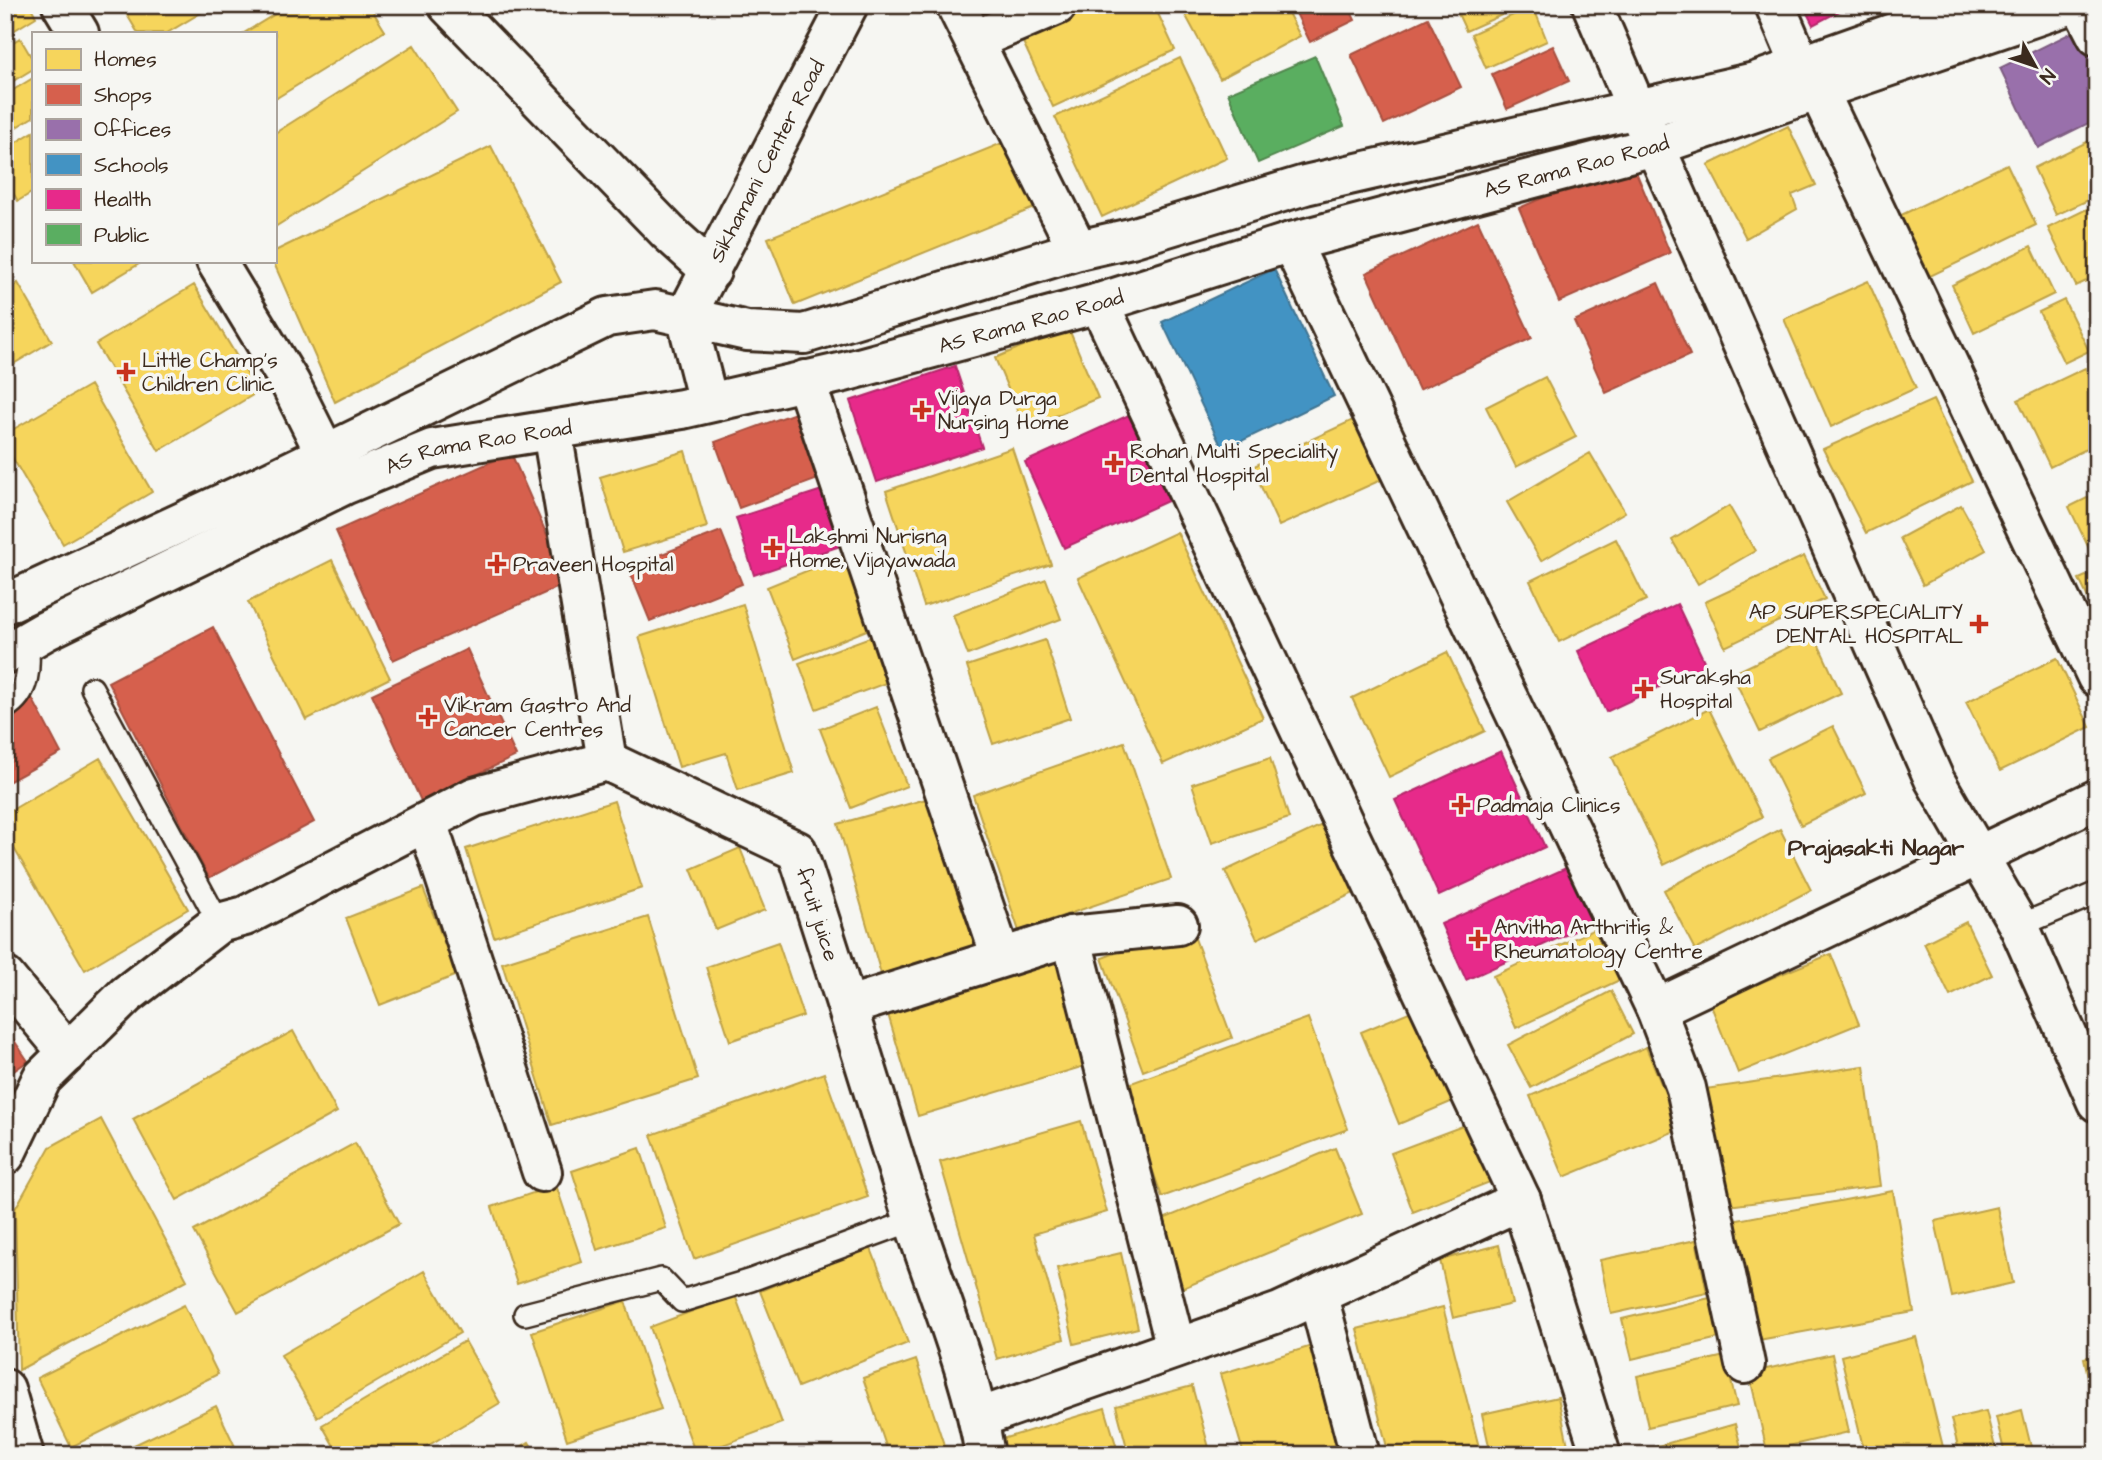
<svg xmlns="http://www.w3.org/2000/svg" width="2102" height="1460" font-family="'Architects Daughter',sans-serif">
<rect width="100%" height="100%" fill="#f6f6f2"/>
<filter id="ink" filterUnits="userSpaceOnUse"><feTurbulence type="fractalNoise" baseFrequency=".0143" numOctaves="2"/><feDisplacementMap in="SourceGraphic" scale="14" xChannelSelector="R" yChannelSelector="G"/><feConvolveMatrix kernelMatrix="1 2 1 2 8 2 1 2 1" color-interpolation-filters="sRGB"/></filter>
<g filter="url(#ink)">
<path fill="#f6d55c" stroke="#bea249" stroke-width="2" d="M5,5H30L36,17L5,36Z
M121,5H205L207,9L167,33H138Z
M290,5H369L385,31L275,99V33H244Z
M1095,5H1154L1175,50L1053,107L1022,40Z
M1180,5H1284L1300,36L1220,79Z
M1454,5H1524L1466,31Z
M1533,6L1547,41L1486,68L1471,34Z
M20,38L33,60V69L5,86V47Z
M414,45L457,112L275,227V133Z
M1180,58L1227,158L1102,217L1055,117Z
M33,78V117L5,134V95Z
M1788,126L1816,185L1792,195L1797,209L1746,238L1708,165Z
M33,132V192L18,201L5,180V149Z
M2097,137V196L2056,215L2034,168Z
M1007,141L1034,208L795,305L768,238Z
M491,146L561,282L335,402L273,261L275,251Z
M2007,164L2036,225L1924,279L1895,218Z
M2097,204V276L2076,286L2048,228Z
M2031,246L2054,294L1974,333L1952,285Z
M74,261H144L92,292Z
M1868,281L1916,388L1831,427L1784,319Z
M18,283L52,341L5,369V291Z
M194,285L258,392L159,451L96,344Z
M2064,300L2089,351L2064,363L2039,312Z
M1068,327L1098,398L1025,429L995,358Z
M2085,368L2097,391V444L2050,467L2018,400Z
M1545,377L1576,437L1516,467L1486,407Z
M90,385L152,492L63,544L5,445V434Z
M1933,400L1972,481L1866,533L1823,449Z
M1353,420L1381,480L1279,526L1252,467Z
M1012,448L1051,564L924,606L886,491Z
M685,451L707,527L623,552L600,477Z
M1590,453L1625,512L1541,561L1507,502Z
M2097,493V561H2095L2069,507Z
M1961,505L1986,550L1923,585L1900,538Z
M1729,506L1755,551L1698,584L1672,540Z
M1177,532L1263,718L1163,764L1078,578Z
M1616,539L1646,600L1559,642L1530,581Z
M843,556L872,628L795,659L767,587Z
M1804,556L1825,599L1725,647L1705,602Z
M332,560L390,678L306,720L248,602Z
M2097,571V612L2095,613L2079,579Z
M1046,579L1061,619L968,655L953,615Z
M743,604L794,773L738,790L726,753L679,767L639,637Z
M1814,635L1841,693L1760,732L1732,674Z
M870,637L886,683L816,709L799,663Z
M1045,640L1070,718L993,744L967,666Z
M1447,652L1485,731L1389,777L1352,698Z
M2057,658L2090,727L2000,771L1966,702Z
M876,707L907,786L851,808L820,729Z
M1709,709L1762,817L1664,865L1612,757Z
M1833,726L1866,793L1801,825L1768,758Z
M1124,742L1171,879L1019,931L973,795Z
M100,758L188,909L85,970L5,833V814Z
M1270,758L1289,818L1212,843L1192,784Z
M940,795L983,944L881,974L838,824Z
M614,801L642,888L494,937L466,849Z
M1326,823L1358,891L1257,939L1225,871Z
M1780,829L1811,890L1695,950L1664,890Z
M740,848L765,910L716,930L691,869Z
M423,888L457,975L380,1005L346,918Z
M648,917L698,1079L552,1125L502,963Z
M1966,922L1992,975L1950,996L1924,943Z
M1190,925L1232,1038L1143,1071L1102,958Z
M1601,926L1624,978L1516,1028L1493,976Z
M778,942L803,1016L730,1041L706,967Z
M1058,952L1091,1064L918,1116L885,1004Z
M1831,954L1859,1024L1738,1073L1710,1003Z
M1611,991L1633,1034L1531,1088L1508,1045Z
M1421,1007L1458,1099L1399,1124L1361,1032Z
M1308,1018L1348,1129L1162,1197L1123,1086Z
M293,1031L337,1112L177,1200L133,1119Z
M1646,1047L1680,1129L1564,1177L1530,1096Z
M1864,1066L1880,1186L1721,1207L1705,1089Z
M824,1073L868,1197L694,1259L651,1135Z
M101,1119L187,1280L19,1370L15,1209L50,1147Z
M1081,1121L1107,1212L1034,1234L1064,1339L997,1359L940,1162Z
M1468,1124L1490,1182L1413,1212L1391,1153Z
M355,1143L399,1224L238,1312L194,1231Z
M640,1148L666,1228L597,1250L572,1171Z
M1335,1148L1362,1214L1183,1288L1156,1222Z
M556,1185L582,1262L517,1284L492,1207Z
M1893,1191L1914,1312L1753,1341L1732,1221Z
M1997,1207L2013,1283L1952,1297L1935,1221Z
M1696,1240L1707,1293L1611,1314L1600,1260Z
M1499,1245L1512,1304L1453,1318L1440,1260Z
M870,1246L908,1343L798,1387L760,1291Z
M1121,1253L1138,1328L1074,1344L1057,1268Z
M424,1271L460,1333L317,1417L281,1355Z
M735,1295L782,1423L696,1455L650,1327Z
M1718,1296L1727,1336L1632,1359L1622,1319Z
M625,1301L661,1409L567,1440L532,1332Z
M184,1305L218,1374L71,1447L37,1378Z
M1443,1307L1481,1455H1389L1357,1329Z
M1916,1337L1945,1455H1865L1841,1356Z
M465,1341L500,1403L412,1455H339L322,1425Z
M1315,1345L1348,1455H1244L1220,1374Z
M1832,1354L1849,1432L1767,1451L1749,1373Z
M2097,1355V1419L2084,1358Z
M1725,1356L1737,1406L1648,1427L1637,1376Z
M916,1360L947,1454L944,1455H889L863,1378Z
M1192,1386L1211,1455H1129L1116,1406Z
M1558,1397L1570,1455H1491L1482,1414Z
M216,1406L239,1455H113Z
M1105,1408L1119,1455H1007L1002,1439Z
M2022,1410L2033,1455H2005L1996,1417Z
M1986,1411L1997,1455H1960L1951,1419Z
M1735,1424L1743,1455H1660L1658,1446Z
M529,1442L537,1455H508Z"/>
<path fill="#d6604d" stroke="#a8503f" stroke-width="2" d="M1292,5H1348L1355,20L1310,42Z
M1428,18L1461,87L1384,124L1351,55Z
M1553,46L1569,81L1507,109L1492,74Z
M1631,160L1670,253L1559,302L1519,208Z
M1478,221L1532,338L1419,390L1366,273Z
M1658,283L1690,355L1606,393L1574,321Z
M798,412L821,478L739,508L715,442Z
M511,453L568,583L393,660L336,531Z
M721,531L742,584L650,621L628,567Z
M213,627L314,822L209,878L108,682Z
M467,649L516,756L421,801L372,694Z
M32,698L61,753L8,782L5,775V712Z
M5,1027L28,1061L5,1077Z"/>
<path fill="#9970ab" stroke="#7d5b81" stroke-width="2" d="M2081,28L2097,61V119L2038,148L2000,68Z"/>
<path fill="#4393c3" stroke="#417492" stroke-width="2" d="M1274,269L1334,396L1223,450L1162,322Z"/>
<path fill="#e7298a" stroke="#b3296a" stroke-width="2" d="M1803,5H1851L1813,25Z
M955,366L982,447L877,482L850,401Z
M1131,414L1170,500L1064,548L1025,462Z
M825,489L843,545L754,575L736,518Z
M1677,604L1706,665L1606,712L1578,651Z
M1501,751L1545,847L1439,896L1395,800Z
M1577,863L1601,919L1466,980L1441,924Z"/>
<path fill="#5aae61" stroke="#51864d" stroke-width="2" d="M1315,56L1344,126L1258,163L1228,93Z"/>
<g fill="none" stroke-linecap="round" stroke-linejoin="round">
<defs>
<path id="service" d="M92,688L219,923
M5,708C30,694 30,665 27,641
M2019,926L2097,893
M525,1314L661,1279L682,1301L751,1280L914,1220"/>
<g id="minor">
<path d="M62,5L79,33"/>
<path d="M448,5L668,232L711,271"/>
<path d="M956,5L1078,250"/>
<path d="M1775,5L1801,66"/>
<path d="M2081,5L2097,36"/>
<path d="M975,40L1057,5"/>
<path d="M1819,92L2097,677"/>
<path d="M1291,242L1656,1009L2097,799"/>
<path d="M216,261L290,383L325,453"/>
<path d="M1099,303L1521,1200"/>
<path d="M805,380L1001,957"/>
<path id="s1" d="M552,431L607,761L797,851C838,974 875,1098 914,1221C939,1298 972,1375 985,1455"/>
<path d="M427,822L542,1172"/>
<path d="M1071,936L1176,1348"/>
<path d="M5,977L68,1053"/>
<path d="M849,1006L1071,936L1178,925"/>
<path d="M1656,1009L1686,1088L1745,1364"/>
<path d="M5,1155L42,1078L126,995L219,923L245,916L474,797L607,761"/>
<path d="M1318,1296L1360,1455"/>
<path d="M5,1389L24,1455"/>
<path d="M979,1418L1280,1312L1521,1200L1601,1455"/>
</g>
<g id="tertiary">
<path d="M1592,5L1637,110"/>
<path d="M1655,146L1934,779L2019,926L2097,1102"/>
<path id="s2" d="M686,316L848,5"/>
<path d="M5,604L260,486L607,317L655,310L747,331L804,334L1078,250L1131,238L1305,185L1755,82L1972,5"/>
<path id="s3" d="M5,654L45,631L344,485L432,449L682,409L844,372L1099,303L1291,242L1655,146L2069,5"/>
</g>
<path id="secondary" d="M1637,110L1655,146
M686,316L708,402"/>
</defs>
<use href="#service" stroke="#3b2a1e" stroke-width="26"/>
<use href="#minor" stroke="#3b2a1e" stroke-width="44"/>
<use href="#tertiary" stroke="#3b2a1e" stroke-width="44"/>
<use href="#secondary" stroke="#3b2a1e" stroke-width="44"/>
<use href="#service" stroke="#f6f6f2" stroke-width="21"/>
<use href="#minor" stroke="#f6f6f2" stroke-width="38"/>
<use href="#tertiary" stroke="#f6f6f2" stroke-width="38"/>
<use href="#secondary" stroke="#f6f6f2" stroke-width="38"/>
</g>
</g>
<g fill="#c8321e" stroke="#f6f6f2" stroke-width="2.5">
<path d="M122.5 361.5h7v7h7v7h-7v7h-7v-7h-7v-7h7z"/>
<path d="M918.5 399.5h7v7h7v7h-7v7h-7v-7h-7v-7h7z"/>
<path d="M1110.5 452.5h7v7h7v7h-7v7h-7v-7h-7v-7h7z"/>
<path d="M769.5 537.5h7v7h7v7h-7v7h-7v-7h-7v-7h7z"/>
<path d="M493.5 553.5h7v7h7v7h-7v7h-7v-7h-7v-7h7z"/>
<path d="M1975.5 613.5h7v7h7v7h-7v7h-7v-7h-7v-7h7z"/>
<path d="M1640.5 678.5h7v7h7v7h-7v7h-7v-7h-7v-7h7z"/>
<path d="M424.5 706.5h7v7h7v7h-7v7h-7v-7h-7v-7h7z"/>
<path d="M1457.5 794.5h7v7h7v7h-7v7h-7v-7h-7v-7h7z"/>
<path d="M1474.5 928.5h7v7h7v7h-7v7h-7v-7h-7v-7h7z"/>
</g>
<g text-anchor="middle" stroke-width="7" stroke-linejoin="round" paint-order="stroke">
<g font-size="21" fill="#3b2a1e" stroke="#f6f6f2">
<text dy="7" stroke="none"><textPath href="#s2" startOffset="175">Sikhamani Center Road</textPath></text>
<text dy="7" stroke="none"><textPath href="#s3" startOffset="1654">AS Rama Rao Road</textPath></text>
<text dy="7" stroke="none"><textPath href="#s3" startOffset="1087">AS Rama Rao Road</textPath></text>
<text dy="7" stroke="none"><textPath href="#s3" startOffset="520">AS Rama Rao Road</textPath></text>
<text dy="7" stroke="none"><textPath href="#s1" startOffset="611">fruit juice</textPath></text>
</g>
<g font-size="21" fill="#3b2a1e" stroke="#f6f6f2" text-anchor="start">
<text x="142" y="367">Little Champ's<tspan x="142" dy="24">Children Clinic</tspan></text>
<text x="938" y="405">Vijaya Durga<tspan x="938" dy="24">Nursing Home</tspan></text>
<text x="1130" y="458">Rohan Multi Speciality<tspan x="1130" dy="24">Dental Hospital</tspan></text>
<text x="789" y="543">Lakshmi Nurisng<tspan x="789" dy="24">Home, Vijayawada</tspan></text>
<text x="513" y="571">Praveen Hospital</text>
<text x="1963" y="619" text-anchor="end">AP SUPERSPECIALITY<tspan x="1963" dy="24">DENTAL HOSPITAL</tspan></text>
<text x="1660" y="684">Suraksha<tspan x="1660" dy="24">Hospital</tspan></text>
<text x="444" y="712">Vikram Gastro And<tspan x="444" dy="24">Cancer Centres</tspan></text>
<text x="1477" y="812">Padmaja Clinics</text>
<text x="1494" y="934">Anvitha Arthritis &amp;<tspan x="1494" dy="24">Rheumatology Centre</tspan></text>
</g>
<g font-size="23" font-weight="bold" fill="#3b2a1e" stroke="#f6f6f2">
<text x="1876" y="855">Prajasakti Nagar</text>
</g>
</g>
<rect width="2102" height="1460" fill="none" stroke="#f6f6f2" stroke-width="28"/>
<rect x="14" y="14" width="2074" height="1432" fill="none" stroke="#3b2a1e" stroke-width="2.5" filter="url(#ink)"/>
<rect x="32" y="32" width="245" height="231" fill="#f6f6f2" stroke="#aba49d" stroke-width="2"/>
<rect x="46" y="49" width="35" height="21" fill="#f6d55c" stroke="#aba49d" stroke-width="2"/>
<text x="94" y="66" font-size="21" fill="#3b2a1e">Homes</text>
<rect x="46" y="84" width="35" height="21" fill="#d6604d" stroke="#aba49d" stroke-width="2"/>
<text x="94" y="102" font-size="21" fill="#3b2a1e">Shops</text>
<rect x="46" y="119" width="35" height="21" fill="#9970ab" stroke="#aba49d" stroke-width="2"/>
<text x="94" y="136" font-size="21" fill="#3b2a1e">Offices</text>
<rect x="46" y="154" width="35" height="21" fill="#4393c3" stroke="#aba49d" stroke-width="2"/>
<text x="94" y="172" font-size="21" fill="#3b2a1e">Schools</text>
<rect x="46" y="189" width="35" height="21" fill="#e7298a" stroke="#aba49d" stroke-width="2"/>
<text x="94" y="206" font-size="21" fill="#3b2a1e">Health</text>
<rect x="46" y="224" width="35" height="21" fill="#5aae61" stroke="#aba49d" stroke-width="2"/>
<text x="94" y="242" font-size="21" fill="#3b2a1e">Public</text>
<g transform="translate(2035 66) rotate(130)" stroke="#f6f6f2" stroke-width="5" paint-order="stroke">
<path d="M0-5L12 26L0 18L-12 26Z" fill="#3b2a1e"/>
<text y="-10" font-size="19" font-weight="bold" text-anchor="middle" fill="#3b2a1e">N</text>
</g>
</svg>
